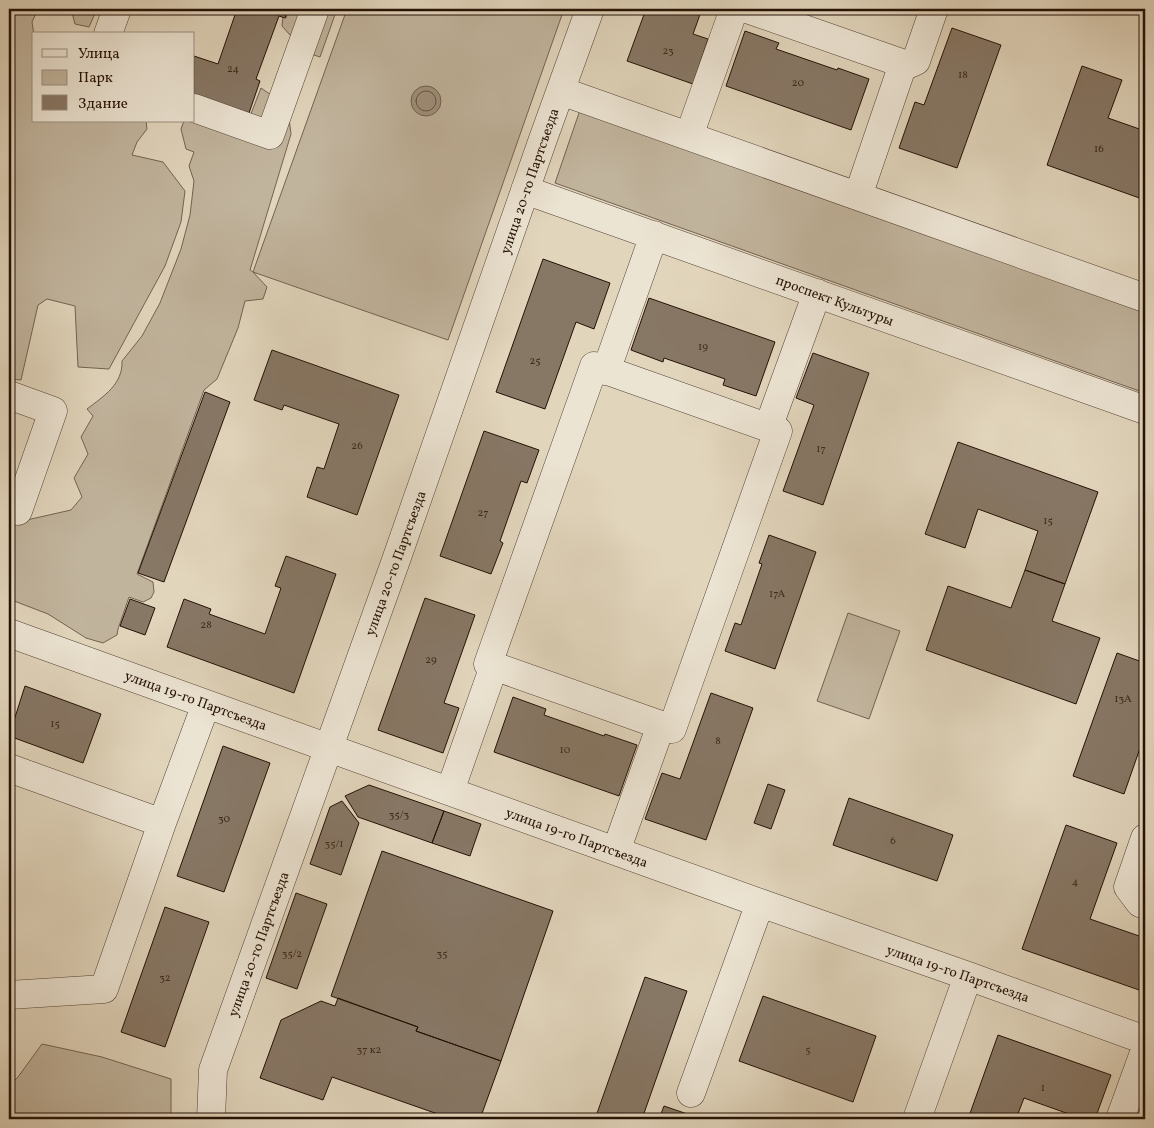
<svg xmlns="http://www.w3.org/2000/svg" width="1154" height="1128" font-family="Vollkorn,serif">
<rect width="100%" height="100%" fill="#e1d5bc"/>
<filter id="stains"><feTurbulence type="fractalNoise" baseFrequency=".004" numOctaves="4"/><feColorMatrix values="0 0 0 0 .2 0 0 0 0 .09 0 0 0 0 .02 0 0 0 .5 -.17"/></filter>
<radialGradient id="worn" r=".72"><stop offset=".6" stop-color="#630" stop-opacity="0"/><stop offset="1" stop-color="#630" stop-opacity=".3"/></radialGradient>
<path fill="#c1b49d" stroke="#736252" d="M9,9H38L32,22L34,35V121H146L147,129L137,142L132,155L163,162L185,191L181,222L165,266L109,369L78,367L75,306L47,299L38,305L21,380L9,379Z
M71,9H97L89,27L75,24Z
M289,9H337L320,57L308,53L301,34L290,35L282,26L283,17L286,18Z
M347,9H564L448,340L253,272L267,287L263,299L245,301L238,328L217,379L204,390L137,574L153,582L154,592L151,598L143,602L129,597L118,629L117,635L103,643L86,638L48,614L9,599V524L71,510L82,497L74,478L88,454L81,437L93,416L87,409C104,396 123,384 122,361L142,336L160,303L181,249L190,215L194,181L189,166L194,152L186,149L181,129L184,121L249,119L261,88L277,99L288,110L291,134L250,270L253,272Z
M580,110L1145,311V393L555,183Z
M848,613L900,631L869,719L817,701Z
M42,1044L102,1057L171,1079V1119H9V1086L18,1077Z"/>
<path fill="#a1927e" stroke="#6f5e4e" d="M411 101a15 15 0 1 1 30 0a15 15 0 1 1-30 0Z"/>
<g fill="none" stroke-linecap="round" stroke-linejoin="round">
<path stroke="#635242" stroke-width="1" d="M416 101a10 10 0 1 1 20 0a10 10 0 1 1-20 0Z"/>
</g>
<path fill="#877765" stroke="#251106" d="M237,9H288L285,18L279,16L256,79L260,81L249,113L194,94V56L218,64Z
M646,9H702L693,34L708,39L693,84L627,61Z
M952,28L1001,45L957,168L899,148L915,102L924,105Z
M745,31L779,43L776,49L837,70L838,68L869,79L851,130L726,86Z
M1082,66L1122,80L1108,118L1145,131V200L1047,165Z
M543,259L610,283L594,329L576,322L545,409L496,392Z
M649,298L775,342L756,396L723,385L725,379L664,358L663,362L631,350Z
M272,350L399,395L357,515L307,497L317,467L324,469L339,424L284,405L282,410L254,400Z
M813,353L869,373L823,505L783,491L814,405L796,398Z
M205,392L230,402L164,582L138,573Z
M484,431L539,450L527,483L521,481L500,541L503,543L491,574L440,556Z
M958,442L1098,492L1065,584L1025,570L1038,531L978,509L965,548L925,534Z
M769,535L816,552L775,669L725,651L735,623L741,625L762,564L759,563Z
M286,556L336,574L294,693L167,647L184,599L211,609L209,614L265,634L281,588L275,586Z
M1025,570L1065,584L1052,621L1100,638L1076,704L926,650L948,586L1011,608Z
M425,598L475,615L444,703L459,708L443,753L378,730Z
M130,599L155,608L145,635L120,626Z
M1117,653L1145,663V734L1124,794L1073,776Z
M25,686L101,714L83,763L9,736Z
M711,693L753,708L706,840L645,819L662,773L680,779Z
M513,697L546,709L544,715L604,736L605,734L637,745L619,796L494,752Z
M223,746L270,763L224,892L177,876Z
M768,784L785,790L771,829L754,823Z
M369,785L444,811L432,843L358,817L345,796Z
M849,798L953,835L937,881L833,845Z
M342,801L359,823L341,875L310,864L330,807Z
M444,811L481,824L470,856L432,843Z
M1066,825L1117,843L1090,919L1145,938V981L1142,991L1022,949Z
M382,851L553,911L501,1061L416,1031L418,1027L331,996Z
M296,893L327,904L297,989L266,978Z
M165,907L209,922L165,1047L121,1032Z
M645,977L687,991L642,1119H595Z
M763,996L876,1036L853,1102L739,1061Z
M338,998L418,1027L416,1031L501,1061L480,1119H452L332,1077L323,1100L260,1078L281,1020L321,1001L335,1006Z
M9,1013L13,1071L9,1072Z
M998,1035L1111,1075L1095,1119H1083L1024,1098L1016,1119H968Z
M664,1106L699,1118V1119H659Z
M712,1114L726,1119H710Z"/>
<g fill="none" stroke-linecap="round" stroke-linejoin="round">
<defs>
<path id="minor" d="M747,9L907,65L916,61L934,9
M108,34L117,9
M561,91L1145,298
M194,108L270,135L315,9
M689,136L734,9
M525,190L1145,410
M858,196L903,64
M594,366L778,431L672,729L488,664Z
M606,371L654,235
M9,395L53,411L18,511L9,508
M768,428L817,293
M9,633L760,903L968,976L1145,1040
M9,768L162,823
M450,791L494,666
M1145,838L1128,887L1140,903L1145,905
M616,851L661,725
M9,995L104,989L162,823L206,704
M691,1093L760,903
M211,1119L213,1070L395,563L543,139L590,9
M917,1119L968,976
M1120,1119L1145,1050"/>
</defs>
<use href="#minor" stroke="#544234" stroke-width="29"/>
<use href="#minor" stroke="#ece4d3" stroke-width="28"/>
</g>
<g text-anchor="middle" stroke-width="4" stroke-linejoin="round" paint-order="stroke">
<g font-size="11" fill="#3e2a1e">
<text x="668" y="54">23</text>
<text x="233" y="72">24</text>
<text x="963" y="78">18</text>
<text x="798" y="86">20</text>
<text x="1099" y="152">16</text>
<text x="703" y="350">19</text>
<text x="535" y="364">25</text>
<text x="357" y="449">26</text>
<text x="821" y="452">17</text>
<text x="483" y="516">27</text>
<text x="1048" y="524">15</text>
<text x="777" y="597">17А</text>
<text x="206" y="628">28</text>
<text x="431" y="663">29</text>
<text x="1123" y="702">13А</text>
<text x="55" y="727">15</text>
<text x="718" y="744">8</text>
<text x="565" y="753">10</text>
<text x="399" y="818">35/3</text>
<text x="224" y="822">30</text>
<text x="893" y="844">6</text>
<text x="334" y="847">35/1</text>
<text x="1075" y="885">4</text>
<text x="292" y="957">35/2</text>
<text x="442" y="957">35</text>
<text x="165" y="981">32</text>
<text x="369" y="1053">37 к2</text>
<text x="808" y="1053">5</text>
<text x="1043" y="1091">1</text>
</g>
<g font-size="14" fill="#251106" stroke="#ece4d3">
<text transform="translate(529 181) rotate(-71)" y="5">улица 20-го Партсъезда</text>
<text transform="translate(835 300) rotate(20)" y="5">проспект Культуры</text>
<text transform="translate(395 563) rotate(-70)" y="5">улица 20-го Партсъезда</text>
<text transform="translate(196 700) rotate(20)" y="5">улица 19-го Партсъезда</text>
<text transform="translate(577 837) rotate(20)" y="5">улица 19-го Партсъезда</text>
<text transform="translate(258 944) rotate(-70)" y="5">улица 20-го Партсъезда</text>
<text transform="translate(958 973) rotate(19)" y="5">улица 19-го Партсъезда</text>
</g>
</g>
<rect width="1154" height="1128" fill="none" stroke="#e1d5bc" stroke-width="30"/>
<rect x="10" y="10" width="1134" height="1108" fill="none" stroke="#251106" stroke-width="2.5"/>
<rect x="15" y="15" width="1124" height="1098" fill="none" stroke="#251106"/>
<rect x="32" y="32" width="162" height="90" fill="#ece4d3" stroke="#9c9081"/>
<rect x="42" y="49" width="25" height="8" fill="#ece4d3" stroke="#9c9081"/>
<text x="78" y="58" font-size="15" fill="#251106">Улица</text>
<rect x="42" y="70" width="25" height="15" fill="#c1b49d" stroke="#9c9081"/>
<text x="78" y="82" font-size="15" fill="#251106">Парк</text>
<rect x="42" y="95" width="25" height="15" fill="#877765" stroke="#9c9081"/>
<text x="78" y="108" font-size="15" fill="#251106">Здание</text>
<rect width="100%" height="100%" filter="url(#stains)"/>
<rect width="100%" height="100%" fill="url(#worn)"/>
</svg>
